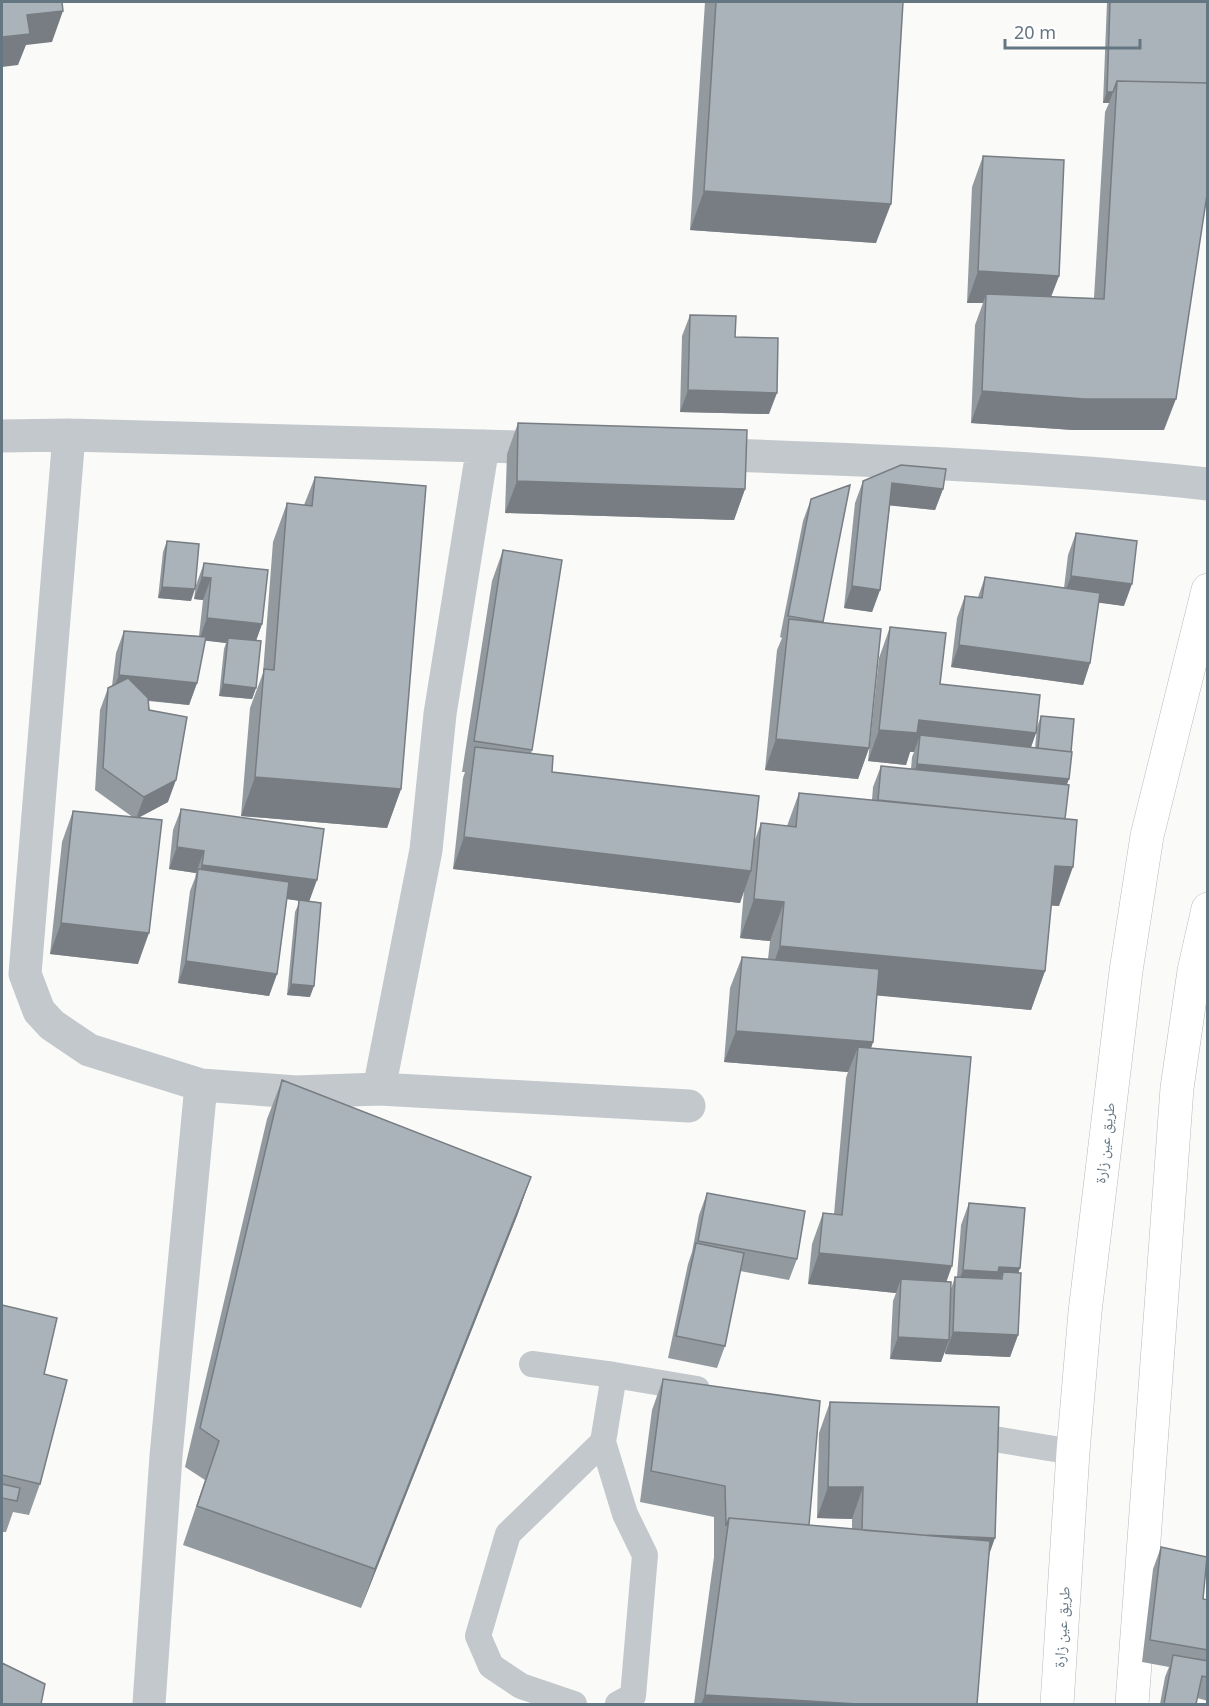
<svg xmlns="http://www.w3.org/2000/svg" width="1209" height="1706" font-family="'Noto Sans','Noto Naskh Arabic',sans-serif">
<rect width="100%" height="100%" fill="#fafaf8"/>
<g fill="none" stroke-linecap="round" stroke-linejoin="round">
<defs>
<path id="primary" d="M1057,1704L1073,1452L1085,1312L1126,971L1147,836L1208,590
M1132,1704L1177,1088L1194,971L1208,909"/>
</defs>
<use href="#primary" stroke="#b5babe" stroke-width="34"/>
<path stroke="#c3c8cc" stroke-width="26" d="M532,1364L614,1375L697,1389
M614,1375L603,1442L625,1514L645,1555L633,1696L618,1704
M964,1434L1073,1452
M574,1704L521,1686L491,1666L478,1636L508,1534L603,1442"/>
<path stroke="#c3c8cc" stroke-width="33" d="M69,435L25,974L39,1011L52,1025L89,1050L201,1085L296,1092L379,1089L426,850L440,714L483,446
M2,436L69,435L556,448
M700,454C870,460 1039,466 1208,484
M379,1089L689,1106
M149,1704L166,1456L201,1085"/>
<use href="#primary" stroke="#fff" stroke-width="33"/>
</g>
<path fill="#929a9f" d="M705,2H903L876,243L690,230Z
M1107,2H1208L1164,430H1073L971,423L975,325L983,303H967L972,187L983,156L1059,276L1051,297L1094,298L1105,112L1109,103H1103Z
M690,315L735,337L769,414L680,412L682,336Z
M518,423L745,489L734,520L505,513L507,454Z
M315,477L401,789L387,828L241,816L250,708L263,673L273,542L287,503L304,505Z
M863,481L943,489L935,510L890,505L880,590L872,612L844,608L855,503Z
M811,499L823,622L869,748L858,779L765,770L777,650L782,638L780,637L803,521Z
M1076,533L1124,606L1098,602L1090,663L1083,685L951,667L957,618L965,596L978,597L985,577L1064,588L1068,555Z
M167,541L191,601L158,598L163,552Z
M503,550L532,750L531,754L552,772L754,842L761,823L787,826L799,793L872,800L873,787L881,766L911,769L912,757L914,752H910L906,765L868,761L879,658L890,627L940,684L1036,733L1031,747L1035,748L1037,727L1041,716L1067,784L1059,906L1051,905L1045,971L1031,1010L877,995L873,1042L871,1048L946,1281L951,1289L955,1277H957L961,1225L969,1203L1020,1268L1018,1273V1335L1010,1357L945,1354V1351L941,1362L890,1359L893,1301L896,1293L808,1284L812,1244L823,1213L834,1214L846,1078L848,1072L724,1062L730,988L742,957L768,959L770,941L740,938L744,890L740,903L453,869L463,778L465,772H462L492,581Z
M204,563L262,624L256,641V688L252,699L219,696L224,649L226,643L205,640L197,683L189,705L148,701L168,802L138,818V964L50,954L62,842L73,811L134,818L95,790L100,710L108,688L112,686L116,653L124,631L199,636L203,600L194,599L196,585Z
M181,809L309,902L310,997L287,995L295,912L300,901L287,899L277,974L269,996L178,983L190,891L195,878L196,873L169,869L173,830Z
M282,1080L531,1177L517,1216L361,1608L183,1545L205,1480L185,1467L267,1119Z
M707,1193L797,1259L789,1280L740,1271L725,1346L717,1368L668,1358L688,1264L692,1252L699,1215Z
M2,1305L44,1374L40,1484L29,1515L13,1512L6,1532H2Z
M663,1379L809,1525L852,1529V1519L817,1518L819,1433L830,1402L989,1555L977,1704H694L714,1557V1517L640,1502L652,1410Z
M1161,1547L1203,1599L1208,1600V1701L1197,1698L1196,1704H1160L1165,1677L1169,1667L1142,1662L1153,1569Z"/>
<path fill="#777d82" d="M63,11L52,42L26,45L18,65L2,67V37L27,15Z
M1107,92H1113L1109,103H1103Z
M704,191L891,204L876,243L690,230Z
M978,271L1059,276L1047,307L986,294L983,303H967Z
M688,390L777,393L769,414L680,412Z
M982,391L1176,399L1164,430H1073L971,423Z
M517,481L745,489L734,520L505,513Z
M892,483L943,489L935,510L885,505Z
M1071,576L1132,584L1124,606L1063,598Z
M202,577L211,578L203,600L194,599Z
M852,586L880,590L872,612L844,608Z
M162,587L195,589L191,601L158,598Z
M207,618L262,624L254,646L228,638L226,643L199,640Z
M959,645L1090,663L1083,685L951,667Z
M119,675L197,683L189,705L111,696Z
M223,684L256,688L252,699L219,696Z
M919,720L1036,733L1025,764L920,735L914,752H910L906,765L868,761L879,730Z
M776,739L869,748L858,779L765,770Z
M917,764L1069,779L1061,801L909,785Z
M255,777L401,789L387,828L241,816Z
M176,780L168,802L136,819L144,797Z
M464,837L751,871L740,903L453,869Z
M177,847L204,851L196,873L169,869Z
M202,865L317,880L309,902L196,887L197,877Z
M1055,866L1073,867L1059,906L1040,905Z
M754,899L784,902L770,941L740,938Z
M61,923L149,933L138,964L50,954Z
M780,946L1045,971L1031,1010L766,985Z
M186,961L277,974L269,996L178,983Z
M291,984L314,986L310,997L287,995Z
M736,1031L873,1042L862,1074L858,1047L848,1072L724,1062Z
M531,1177L517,1216L361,1608L375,1569Z
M819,1253L952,1266L941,1297L901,1279L896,1293L808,1284Z
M999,1267L1020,1268L1012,1290L1002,1279L1003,1272L997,1289L955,1291L963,1270Z
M953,1332L1018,1335L1010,1357L945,1354Z
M898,1337L949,1340L941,1362L890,1359Z
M828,1487H863L852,1519L817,1518Z
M862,1534L995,1538L984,1569Z
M705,1695L858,1704H701Z"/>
<path fill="#aab3b9" stroke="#777d82" stroke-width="1.5" d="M2,2H62L63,11L27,15L30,34L2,37Z
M716,2H903L891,204L704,191Z
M1110,2H1208V83L1117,81L1113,92H1107Z
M1117,81L1208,83V188L1176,399H1084L982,391L986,294L1104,299Z
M983,156L1064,160L1059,276L978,271Z
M690,315L736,316L735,337L778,338L777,393L688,390Z
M518,423L747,430L745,489L517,481Z
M901,465L946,469L943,489L892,483L880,590L852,586L863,481Z
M315,477L426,486L401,789L255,777L264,669L274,670L287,503L312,506Z
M850,485L823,622L788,616L811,499Z
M1076,533L1137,541L1132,584L1071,576Z
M167,541L199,544L195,589L162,587Z
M503,550L562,560L532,750L474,741Z
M204,563L268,570L262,624L207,618L211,578L202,577Z
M985,577L1100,593L1090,663L959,645L965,596L982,598Z
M789,619L881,629L869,748L776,739Z
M890,627L946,633L940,684L1040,695L1036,733L919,720L917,733L879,730Z
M124,631L206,637L197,683L119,675Z
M228,638L261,641L256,688L223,684Z
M128,678L148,698L149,710L187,717L176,780L144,797L103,768L108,688Z
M1041,716L1074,719L1071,752L1038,748Z
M920,735L1072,752L1069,779L917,764Z
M475,747L553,756L552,772L759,796L751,871L464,837Z
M881,766L1069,785L1065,819L878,800Z
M799,793L1077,820L1073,867L1055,866L1045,971L780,946L784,902L754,899L761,823L796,827Z
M181,809L324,829L317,880L202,865L204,851L177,847Z
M73,811L162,820L149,933L61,923Z
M198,869L289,882L277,974L186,961Z
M299,900L321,903L314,986L291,984Z
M742,957L879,969L873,1042L736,1031Z
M858,1047L971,1057L952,1266L819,1253L823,1213L842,1215Z
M282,1080L531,1177L375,1569L197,1506L219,1441L200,1428Z
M707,1193L805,1211L797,1259L698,1241Z
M969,1203L1025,1208L1020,1268L999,1267L998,1272L963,1270Z
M696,1243L744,1253L725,1346L676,1336Z
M1003,1272L1021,1273L1018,1335L953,1332L955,1277L1002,1279Z
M901,1279L951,1282L949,1340L898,1337Z
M2,1305L57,1318L44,1374L67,1380L40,1484L2,1475Z
M663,1379L820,1401L809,1525L729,1518L726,1526L725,1486L651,1471Z
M830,1402L999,1407L995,1538L923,1535L862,1530L863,1487H828Z
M2,1484L20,1488L17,1501L2,1498Z
M729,1518L990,1541L977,1704H858L705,1695Z
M1161,1547L1207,1557L1203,1599L1208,1600V1650L1150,1640Z
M1173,1655L1208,1661V1677L1202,1676L1196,1704H1164Z
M2,1663L45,1684L41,1704H2Z"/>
<g text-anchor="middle" stroke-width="6" stroke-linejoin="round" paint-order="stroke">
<g font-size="15" fill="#657683" stroke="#fff">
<text transform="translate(1105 1143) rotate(-83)" y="5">طريق عين زارة</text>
<text transform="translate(1062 1627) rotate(-86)" y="5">طريق عين زارة</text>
</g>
</g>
<rect width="1209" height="1706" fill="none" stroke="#657683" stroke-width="6"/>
<path d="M1005 39v9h135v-9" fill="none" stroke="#657683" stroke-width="3"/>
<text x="1014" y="39" font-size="18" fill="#657683" stroke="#ffffff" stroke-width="4.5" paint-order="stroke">20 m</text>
</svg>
